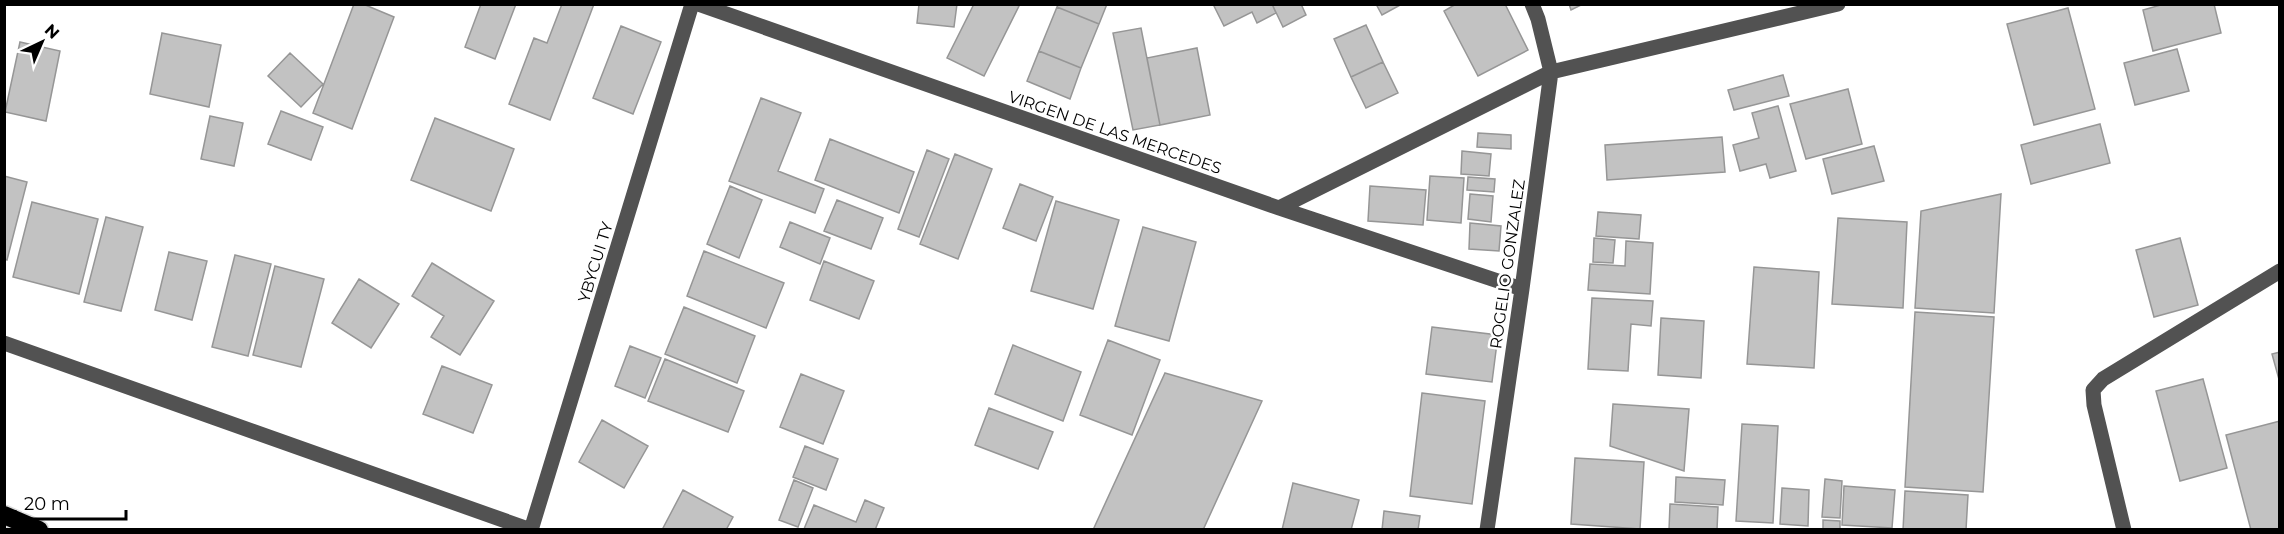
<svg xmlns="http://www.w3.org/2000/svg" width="2284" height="534" font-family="Montserrat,sans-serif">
<rect width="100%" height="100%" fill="#fff"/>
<path fill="#c2c2c2" stroke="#969696" stroke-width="1.5" d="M354,4H363L394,17L352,129L313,113Z
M481,4H516L495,59L465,47Z
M562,4H594L550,120L509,104L534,38L547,43Z
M919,4H957L954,27L917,23Z
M974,4H1015L1019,6L984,76L947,58Z
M1058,4H1107L1099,24L1057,7Z
M1213,4H1272L1276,13L1257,23L1252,12L1224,26Z
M1272,4H1301L1306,15L1283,27Z
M1376,4H1402L1382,15Z
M1456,4H1505L1528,50L1478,76L1444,11Z
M1569,4H1583L1571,10Z
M2164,4H2214L2221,33L2153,51L2143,10Z
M1057,7L1099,24L1081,68L1039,51Z
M2068,8L2095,109L2034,125L2007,24Z
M1366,25L1383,62L1351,77L1334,39Z
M621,26L661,42L633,114L593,98Z
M1141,28L1160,125L1133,130L1113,33Z
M162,33L221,45L209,107L150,94Z
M20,42L60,51L46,121L5,112Z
M1197,48L1210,115L1160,125L1147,58Z
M2177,49L2189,91L2135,105L2124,63Z
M1039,51L1081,68L1070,99L1027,81Z
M290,53L323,84L301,107L268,76Z
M1383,62L1398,93L1366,108L1351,77Z
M1783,75L1789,96L1734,110L1728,90Z
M1848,89L1862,144L1806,159L1790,104Z
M761,98L801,113L778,171L824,189L815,213L729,181Z
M1778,106L1796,171L1770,178L1766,164L1740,171L1733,145L1759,138L1752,113Z
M281,111L323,127L311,160L268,144Z
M210,116L243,123L234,166L201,159Z
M435,118L514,149L491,211L411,180Z
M2100,124L2110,163L2031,184L2021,145Z
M1478,133L1511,135V149L1477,147Z
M1722,137L1725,172L1607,180L1605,145Z
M830,139L914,172L899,213L815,180Z
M1874,146L1884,181L1832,194L1823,159Z
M927,150L949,159L919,237L898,229Z
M1462,151L1491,154L1489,176L1461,174Z
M955,154L992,169L958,259L920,244Z
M4,176L27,182L7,260L4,259Z
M1430,176L1464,178L1461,223L1427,220Z
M1468,177L1495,179L1494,192L1467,190Z
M1020,184L1053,197L1036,241L1003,228Z
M730,186L762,200L739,258L707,244Z
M1370,186L1426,190L1423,225L1368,221Z
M1470,194L1493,196L1491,222L1468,219Z
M2001,194L1994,313L1915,308L1921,211Z
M837,200L883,218L871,249L824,231Z
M1056,201L1119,220L1093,309L1031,291Z
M32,202L98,219L79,294L13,277Z
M1598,212L1641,215L1639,239L1596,236Z
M106,217L143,227L121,311L84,302Z
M1838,218L1907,222L1903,308L1832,304Z
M790,222L830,238L820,264L780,247Z
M1470,223L1501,226L1499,251L1469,249Z
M1143,227L1196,242L1169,341L1115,326Z
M1594,238L1615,240L1613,263L1593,262Z
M2180,238L2198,305L2154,317L2136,250Z
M1626,241L1653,243L1650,294L1588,290L1590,264L1625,266Z
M704,251L784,283L766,328L687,296Z
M169,252L207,261L192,320L155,310Z
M235,255L271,264L248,356L212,347Z
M824,261L874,281L859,319L810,300Z
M432,263L494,301L460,355L431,337L444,316L412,296Z
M275,266L324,279L301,367L253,355Z
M1754,267L1819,272L1814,368L1747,364Z
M359,279L399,304L371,348L332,323Z
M1592,298L1653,301L1651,326L1631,324L1628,371L1588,369Z
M684,307L755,336L737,383L665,354Z
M1915,312L1994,317L1983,492L1905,487Z
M1661,318L1704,321L1701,378L1658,375Z
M1432,327L1498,335L1492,382L1426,374Z
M1108,340L1160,360L1132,435L1080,415Z
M1013,345L1081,372L1063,421L995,394Z
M630,346L661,358L645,398L615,386Z
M2280,352V383L2272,354Z
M665,359L744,391L728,432L648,401Z
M442,366L492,385L473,433L423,414Z
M1165,373L1262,401L1203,530H1093Z
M801,374L844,391L823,444L780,427Z
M2203,379L2227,468L2180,481L2156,391Z
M1422,393L1485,401L1472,504L1410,496Z
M1613,404L1689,409L1684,471L1610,446Z
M989,408L1053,432L1038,469L975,445Z
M602,420L648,446L624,488L579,462Z
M2280,421V530H2251L2226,435Z
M1742,424L1778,426L1773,523L1736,521Z
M805,446L838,459L826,490L793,477Z
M1575,458L1644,462L1640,529L1571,524Z
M1676,477L1725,480L1723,505L1675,502Z
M1825,479L1842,481L1840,518L1822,517Z
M794,480L813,488L798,527L779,520Z
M1293,483L1359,500L1351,530H1282Z
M1844,486L1895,490L1892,528L1842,525Z
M1782,488L1809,490L1808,526L1780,524Z
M683,490L733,517L726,530H662Z
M1905,491L1968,495L1966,530H1903Z
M865,500L884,508L875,530L804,529L814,505L856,522Z
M1670,504L1718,507L1717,530H1669Z
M1384,511L1420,516L1418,530H1382Z
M1823,520L1840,521V530H1823Z"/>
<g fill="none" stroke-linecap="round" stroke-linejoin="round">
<defs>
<path id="highway" d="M4,515L39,530"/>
</defs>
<use href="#highway" stroke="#dbdbdb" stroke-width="21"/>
<path stroke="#525252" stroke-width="15" d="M698,4L1279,208L1522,289
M1279,208L1551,72L1838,4
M4,343L531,530
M531,530L692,4
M1487,530L1522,289L1551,72L1538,19L1532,4
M2124,530L2094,405L2093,390L2103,379L2280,271"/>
<use href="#highway" stroke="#000" stroke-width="18"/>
</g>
<g text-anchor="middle" stroke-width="5" stroke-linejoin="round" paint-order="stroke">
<g font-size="16" fill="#000" stroke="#fff">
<text transform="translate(1115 132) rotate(19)" y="6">VIRGEN DE LAS MERCEDES</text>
<text transform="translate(595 262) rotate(-73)" y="6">YBYCUI TY</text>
<text transform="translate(1507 264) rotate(-82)" y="6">ROGELIO GONZALEZ</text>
</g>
</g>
<rect width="2284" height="534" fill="none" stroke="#000000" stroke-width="12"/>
<g transform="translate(42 42) rotate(44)" stroke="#ffffff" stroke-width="4.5" paint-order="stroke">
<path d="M0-4.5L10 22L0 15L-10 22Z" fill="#000000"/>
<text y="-9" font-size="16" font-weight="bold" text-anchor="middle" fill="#000000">N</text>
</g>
<path d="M15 510v9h111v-9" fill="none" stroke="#000000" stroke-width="3"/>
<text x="24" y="510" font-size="18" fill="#000000" stroke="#ffffff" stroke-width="4.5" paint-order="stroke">20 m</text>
</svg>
